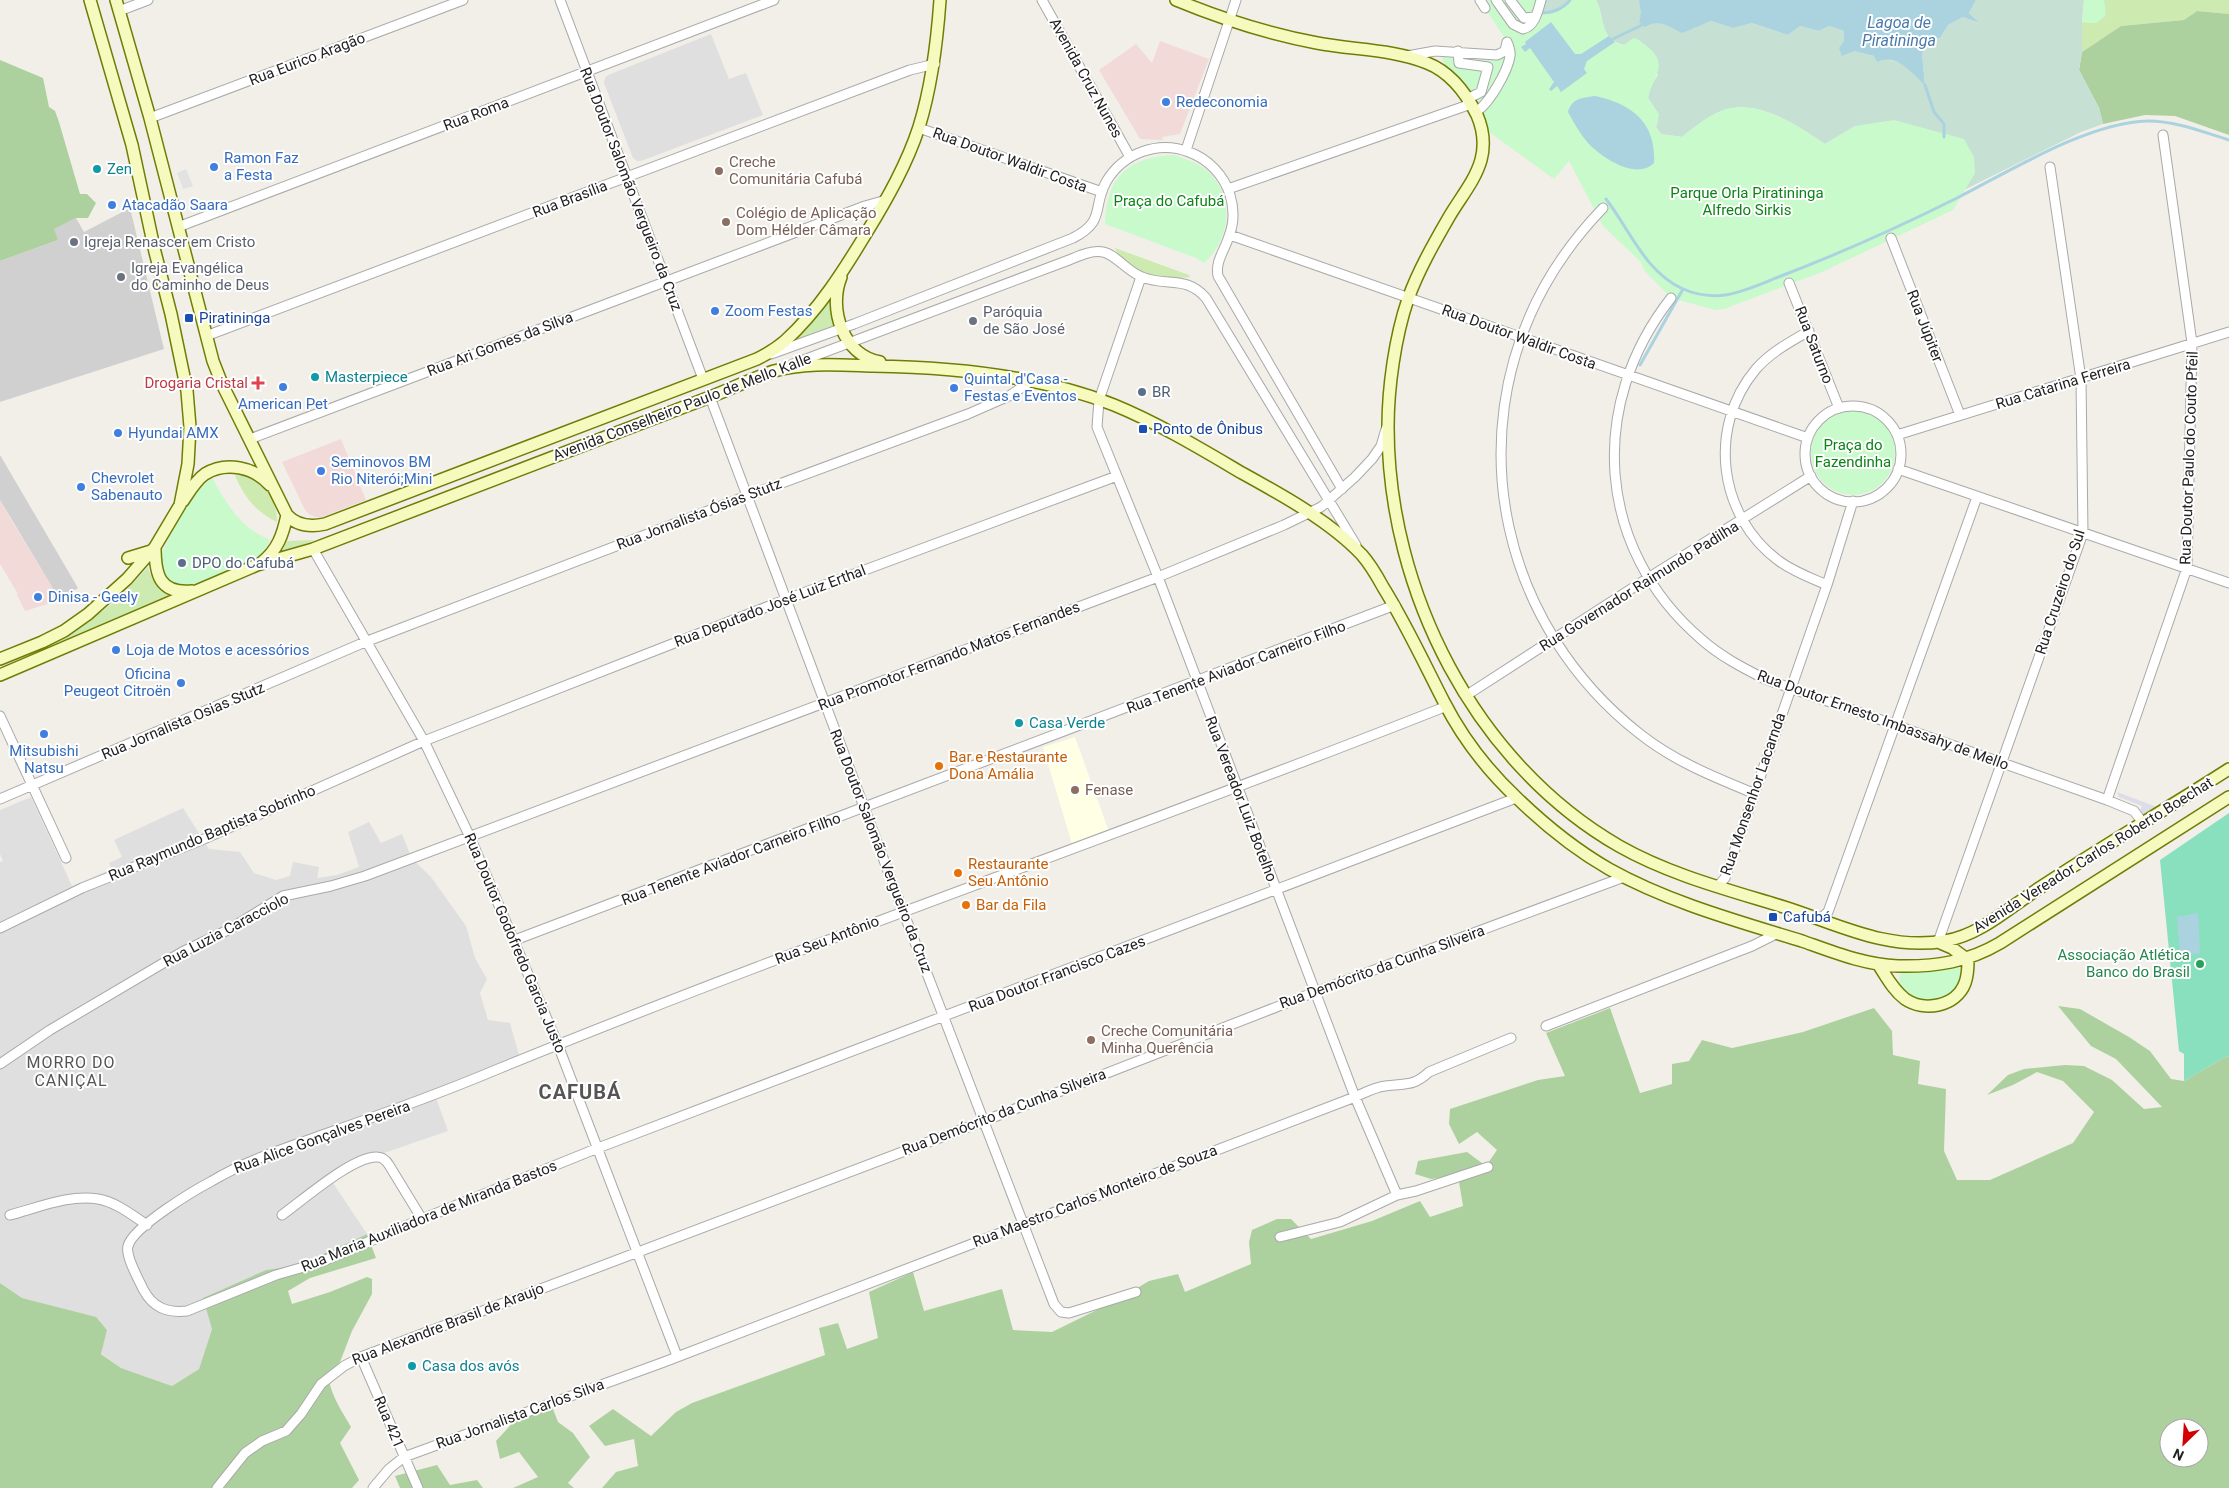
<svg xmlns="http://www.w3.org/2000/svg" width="2229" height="1488" font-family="Roboto,sans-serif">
<rect width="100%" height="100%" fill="#f2efe9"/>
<path fill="#e0dfdf" d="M711,34L729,79L746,73L763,115L641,161H637L633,158L604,83L605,78L608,75Z
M31,797L72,886L112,869L109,863L122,857L114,840L183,808L209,849L240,852L254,873L276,880L290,876L293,862L319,867L317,878L337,875L359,867L348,832L369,822L381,843L402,834L412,859L431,877L466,926L475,958L487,979L480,993L488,1020L510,1023L519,1055L435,1095L448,1131L358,1162L331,1180L367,1234L299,1265L266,1270L247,1280L212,1329L199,1369L172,1386L121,1368L101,1353L107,1330L64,1309L22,1298L0,1283V862L3,861L0,854V810Z"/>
<path fill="#f2dad9" d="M1160,41L1209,59L1180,134L1162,137L1163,140L1140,139L1099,70L1136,44L1152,63Z
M341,439L366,500L319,518L310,515L305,510L282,462Z
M0,500L10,518L60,600L25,611L17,595L18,594L0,564Z"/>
<path fill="#ffffe5" d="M1075,737L1109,832L1072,844L1043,747Z"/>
<path fill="#d0d0d0" d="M130,208L164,349L0,402V261L58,240L53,229L76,218L84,232Z
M0,455L78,588L60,600L0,500Z"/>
<path fill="#cdebb0" d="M2104,0H2229V14L2197,11L2184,20L2121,26L2082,52V22L2096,23L2105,16Z
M1115,248L1189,275L1190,277C1167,281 1123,272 1115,248Z
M832,292L837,327L779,349Z
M235,475C261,476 277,497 277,522C257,513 243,496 235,475Z
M314,540L279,556L287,541Z
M148,567C151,582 160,588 172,597L41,651L91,620L119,598Z"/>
<path fill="#add19e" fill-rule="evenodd" d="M2197,11L2229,14V135L2175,116L2145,115L2103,124L2099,108L2079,70L2082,52L2121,26L2184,20Z
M0,60L43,78L49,107L55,111L59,122L80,194H87L96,203L88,218H76L54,229L58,240L0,261Z
M2058,1006L2080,1009L2129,1037L2150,1051L2171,1079L2184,1081L2223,1058L2229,1056V1488H602L616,1472L638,1466L634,1439L605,1446L589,1426L613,1409L651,1436L676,1412L692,1403L825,1355L819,1328L838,1323L847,1349L878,1338L869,1292L913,1272L924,1311L1002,1289L1013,1330L1052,1332L1115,1301L1149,1281L1178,1274L1185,1292L1251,1264L1249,1242L1252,1230L1277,1219H1291L1311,1239L1372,1221L1420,1201L1430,1217L1463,1206L1458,1176L1431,1179L1415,1174L1418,1161L1467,1152L1486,1166L1497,1150L1477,1132L1459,1144L1449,1124L1450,1109L1538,1080L1565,1076L1546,1033L1610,1008L1640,1093L1672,1084V1064L1689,1061L1702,1040L1732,1048L1803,1032L1874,1008L1892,1031L1893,1055L1920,1061L1918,1084L1946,1089L1944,1151L1957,1180H1990L2073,1143L2094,1112L2063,1081L2037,1072L2013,1085L1987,1095L2008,1075L2024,1069L2065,1065L2084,1066L2112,1080L2144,1109L2162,1107L2116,1059L2091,1046ZM2169,1428H2199V1458H2169Z
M367,1234L376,1258L310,1278L288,1291L292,1304L330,1292L367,1277L372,1279V1294L352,1331L340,1362L328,1373C329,1392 341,1410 351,1427L340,1443L359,1480L352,1488H0V1283L22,1298L96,1317L107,1330L101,1354L121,1368L172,1386L199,1369L212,1329L203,1298L266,1270L299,1265Z
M551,1404L558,1422L573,1433L590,1457L568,1483L574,1488H513L538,1477L519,1452L500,1459L496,1441L517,1418Z
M437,1465L450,1485L477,1480L483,1488H400L395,1476Z"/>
<path fill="#c6e0d4" d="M1541,0H1570C1562,9 1549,15 1537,11Z
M1596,0H1639L1642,13L1639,21L1661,22L1682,32L1711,21L1733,28L1752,23L1788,35L1800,26L1819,31L1829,26L1844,31V41L1854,51L1902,63L1925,84L1922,54L1929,40L1940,38L1948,25L1963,17L1978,23L1969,13L1976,0H2084L2082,22V52L2079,70L2099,108L2103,124L2081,132L1964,190L1975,173L1855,126L1825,144C1797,125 1756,97 1721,111C1707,117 1693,128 1682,137L1661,134L1656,127C1661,114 1654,108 1648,98L1650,87L1658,75L1634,38L1624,45C1598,38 1606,19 1596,0Z"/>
<path fill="#c8facc" d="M1480,0H1541L1538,11C1549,16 1562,9 1570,0H1596C1606,19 1598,38 1624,45L1634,38C1639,39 1643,43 1648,47C1670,65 1652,78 1648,98L1659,114L1656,127L1661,134L1682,137C1693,128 1706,117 1721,111C1756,97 1797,125 1825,144L1855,126L1894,120L1964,139L1974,157L1975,173L1953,210L1822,272L1724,309L1716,310L1671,298L1644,270L1641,262L1603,226L1569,161L1554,179L1489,132L1483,113L1476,100L1443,62L1442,55H1497L1507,42Z
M2084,0H2104L2106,15L2096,23L2082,22Z
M1174,155C1186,159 1196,162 1206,170C1236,195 1231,239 1204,263L1196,258L1105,224C1106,177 1128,157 1174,155Z
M1811 453a42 42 0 1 1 84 0a42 42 0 1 1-84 0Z
M212,478C227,505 241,528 270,540L264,551L256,558C239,565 197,588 181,586C167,584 159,571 161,558C162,547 189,500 197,491C202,486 207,482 212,478Z
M1956,966L1959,967C1971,1004 1899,1015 1899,976L1902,972H1927Z"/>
<path fill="#88e0be" d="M2229,813V1056L2223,1058L2184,1081V1054L2179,1051L2160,860Z"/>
<path fill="#e2e2e2" d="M186,169L193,186L183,189L177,173Z"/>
<path fill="#dddde8" d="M2117,792L2165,810L2143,823L2139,813L2142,806L2119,797Z"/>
<path fill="#aad3df" d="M1639,0H1976L1969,13L1979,23L1963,17L1948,25L1940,38L1929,40L1922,54L1925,85C1912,73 1896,52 1877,62L1874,56L1854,51L1842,56L1839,48L1844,41V31L1829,26L1819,31L1800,26L1788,35L1752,23L1733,28L1711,21L1682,33C1668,26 1659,18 1645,27L1639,22L1641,13Z
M1551,22L1575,54H1581L1609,36L1615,42L1587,61L1584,69L1587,73L1561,92L1557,86L1551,91L1549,89L1554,82L1530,48L1525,52L1521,47L1526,44L1525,42Z
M1595,96C1633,104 1656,123 1654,163C1636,181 1601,157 1588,143C1580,134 1574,123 1568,112C1572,98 1582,98 1595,96Z
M2198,913L2200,953L2180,956L2177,917Z"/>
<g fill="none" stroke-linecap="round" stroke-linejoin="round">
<path stroke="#aad3df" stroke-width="3" d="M1538,12C1549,15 1563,9 1570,0
M1613,39L1642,25
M1925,85L1934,112L1944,124V137
M1606,199C1630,230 1645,272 1683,289C1720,305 1747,289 1781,276C1841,253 1899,227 1957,198C2010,171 2089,122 2148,121C2176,121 2203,132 2229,140
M1640,365L1683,289"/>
<defs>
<path id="street" d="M560,0L703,379
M1042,0L1130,157
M1480,0L1485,8
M1496,0L1513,24L1523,29C1535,26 1538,11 1541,0
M1510,0L1524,18L1535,17
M119,11L148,0
M1458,51L1459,63L1488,67L1481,92L1467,99
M1407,56L1435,51L1497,55L1505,51L1507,42
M1475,112C1488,106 1508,71 1510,56C1511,52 1509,48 1508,44
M150,118L463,0
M919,128L1102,192
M1186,150L1236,0
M1228,189L1471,104
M1603,208C1580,232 1560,258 1544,287C1460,440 1503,627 1640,734C1674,761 1714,777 1753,793
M178,227L774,0
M1230,235L1808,438
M1891,238L1960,415
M1141,277L1099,400L1097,427L1158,577L1355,1097L1397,1195
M1789,283L1839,408
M1671,298C1587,405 1596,549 1701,639C1720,656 1743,668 1765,679L2107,800L2134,811L2143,823
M1809,331C1790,342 1771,352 1756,369C1707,427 1718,516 1779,561C1794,572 1811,578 1827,585
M206,336L910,70L935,64
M771,354L854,324L1073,238C1106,221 1092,208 1106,182C1123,153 1158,140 1189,152C1208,159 1224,175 1230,195C1234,208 1234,223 1229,236C1225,250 1215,261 1218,276L1342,489
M793,364L1069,260C1079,256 1091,250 1103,252C1115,254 1128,272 1142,277C1167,287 1186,275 1206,298L1356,545
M710,397L903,911L1054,1304L1061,1312L1069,1313L1136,1292
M1805 454a48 48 0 1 1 96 0a48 48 0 1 1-96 0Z
M1897,435L2229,332
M250,439L865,206L886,200
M1898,469L2229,583
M313,549L424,741L470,837L558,1045L677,1356
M1467,695L1648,578L1811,476
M1447,706C1132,831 811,941 498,1069C441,1093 383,1114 325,1134C287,1148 247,1160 212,1181C193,1191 133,1227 128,1246C125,1256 139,1280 143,1289C153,1308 167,1313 187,1311L276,1275L321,1262L422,1219L598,1148L1516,798
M0,716L66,858
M0,799L365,642L747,496L968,414L1009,396L1030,382
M2107,800L2187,568L2192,343L2163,135
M1718,886L1725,878L1827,585L1853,501
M1820,919L1828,912L1977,497
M0,928L82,888L204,839L424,741L787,599L1117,476
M515,940L1395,605
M1938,942L2083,533L2081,379L2050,167
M1546,1026L1752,946L1776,934
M0,1064L50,1030L182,952L230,929L283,896L331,886L365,876L1158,577L1284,525L1321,507L1355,477L1372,459L1381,446L1386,429
M10,1215C37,1208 70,1194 98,1199C116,1202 132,1215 147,1225
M282,1215C303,1200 353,1156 377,1157C383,1157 386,1160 389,1165L422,1219
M1280,1237L1340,1222L1397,1195L1416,1191L1488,1167
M361,1357L418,1488
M217,1488L245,1453L262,1441L286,1431L301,1414L321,1384L344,1366L361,1357L984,1121L1315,992L1624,877
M373,1488L389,1469L404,1457L664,1362L1355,1097C1364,1093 1375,1087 1385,1086C1405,1083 1413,1087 1429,1072L1511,1038"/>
<path id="secondary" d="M116,0L150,118L213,361L222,384L287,515C297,526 311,527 325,524L757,359C767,354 777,348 785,341C819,310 844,270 867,232C887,199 907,164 919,127C932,85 937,43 940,0
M1176,0C1222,19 1269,34 1317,43C1353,50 1393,49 1427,63C1450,72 1466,93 1477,115C1483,129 1485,145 1481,160C1475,181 1460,198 1449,217C1434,243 1418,271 1408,299C1395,337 1388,388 1388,427C1388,591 1475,763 1619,846C1670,875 1729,890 1784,907C1838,924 1887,951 1945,941C1981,935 2011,906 2041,887C2103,846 2167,809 2229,769
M841,277C828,309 843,355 880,362
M183,501C189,492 196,480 205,474C226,461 254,467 270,485
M155,547C155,574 159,594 192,591
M128,558L151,551
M261,563C278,550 283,534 287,515
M0,659L42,642L64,631L88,614L127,579L155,547L180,505L188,464L190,427L187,391L171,314L155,252L132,145L90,0
M0,675L257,565L313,549L710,397C731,389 753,378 774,371C805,362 841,365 873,366C951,367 1041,376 1114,405C1158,423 1201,449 1242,473C1282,495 1331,522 1362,555C1370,564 1377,576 1383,587C1406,624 1424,663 1444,702C1462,737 1489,772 1518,799C1545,825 1576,850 1609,869C1668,902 1737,921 1802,941C1833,952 1865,965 1898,966C1935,967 1968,962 2000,943L2229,797
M1938,942L1952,948L1968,960
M1878,964C1886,976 1893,990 1905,999C1924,1012 1956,1007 1965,983C1968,975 1968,968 1968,960"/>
</defs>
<use href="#street" stroke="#a9a9a9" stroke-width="11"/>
<use href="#secondary" stroke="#707d05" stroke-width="14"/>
<use href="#street" stroke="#fff" stroke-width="9"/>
<use href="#secondary" stroke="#f7fabf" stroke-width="11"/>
</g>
<g fill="#3f7fe0" stroke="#fff" stroke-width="2">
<circle cx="1166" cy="102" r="5"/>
<circle cx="214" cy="167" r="5"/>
<circle cx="112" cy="205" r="5"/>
<circle cx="715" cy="311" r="5"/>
<circle cx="283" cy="387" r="5"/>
<circle cx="954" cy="388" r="5"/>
<circle cx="118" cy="433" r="5"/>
<circle cx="321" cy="471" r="5"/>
<circle cx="81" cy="487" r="5"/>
<circle cx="38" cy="597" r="5"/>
<circle cx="116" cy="650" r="5"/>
<circle cx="181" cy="683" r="5"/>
<circle cx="44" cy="734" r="5"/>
</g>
<g fill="#0f9aa8" stroke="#fff" stroke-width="2">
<circle cx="97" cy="169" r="5"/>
<circle cx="315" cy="377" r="5"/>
<circle cx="1019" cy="723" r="5"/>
<circle cx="412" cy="1366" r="5"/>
</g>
<g fill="#8d6e63" stroke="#fff" stroke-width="2">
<circle cx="719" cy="171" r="5"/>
<circle cx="726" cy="222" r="5"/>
<circle cx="1075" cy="790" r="5"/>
<circle cx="1091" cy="1040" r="5"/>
</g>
<g fill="#6b7280" stroke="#fff" stroke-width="2">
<circle cx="74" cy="242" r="5"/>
<circle cx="121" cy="277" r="5"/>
<circle cx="973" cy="321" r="5"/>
</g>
<g fill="#1a4fb4" stroke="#fff" stroke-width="2">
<rect x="184" y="313" width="10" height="10" rx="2.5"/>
<rect x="1138" y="424" width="10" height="10" rx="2.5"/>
<rect x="1768" y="912" width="10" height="10" rx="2.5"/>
</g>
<path fill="#e0444e" stroke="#fff" stroke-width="2" d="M255.5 375.5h5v5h5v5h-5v5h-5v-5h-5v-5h5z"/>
<g fill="#5c6f8a" stroke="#fff" stroke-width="2">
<circle cx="1142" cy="392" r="5"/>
<circle cx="182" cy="563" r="5"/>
</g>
<g fill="#e8710a" stroke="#fff" stroke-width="2">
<circle cx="939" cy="766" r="5"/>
<circle cx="958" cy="873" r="5"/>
<circle cx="966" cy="905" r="5"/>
</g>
<circle fill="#2e9e5b" stroke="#fff" stroke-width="2" cx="2200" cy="964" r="5"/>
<g text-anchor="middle" stroke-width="4" stroke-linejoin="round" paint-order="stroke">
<g font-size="15" fill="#222" stroke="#fff">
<text transform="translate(307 59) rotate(-21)" y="5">Rua Eurico Aragão</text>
<text transform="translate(1086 78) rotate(61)" y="5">Avenida Cruz Nunes</text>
<text transform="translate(476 114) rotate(-21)" y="5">Rua Roma</text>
<text transform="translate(1010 160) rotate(20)" y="5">Rua Doutor Waldir Costa</text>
<text transform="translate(631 189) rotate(69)" y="5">Rua Doutor Salomão Vergueiro da Cruz</text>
<text transform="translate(570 199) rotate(-21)" y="5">Rua Brasília</text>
<text transform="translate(1925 326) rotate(69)" y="5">Rua Júpiter</text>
<text transform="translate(1519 337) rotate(20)" y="5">Rua Doutor Waldir Costa</text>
<text transform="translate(500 344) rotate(-21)" y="5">Rua Ari Gomes da Silva</text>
<text transform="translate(1814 345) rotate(69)" y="5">Rua Saturno</text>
<text transform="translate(2063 384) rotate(-17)" y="5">Rua Catarina Ferreira</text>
<text transform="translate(682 407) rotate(-21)" y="5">Avenida Conselheiro Paulo de Mello Kalle</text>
<text transform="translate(2189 458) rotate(-88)" y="5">Rua Doutor Paulo do Couto Pfeil</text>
<text transform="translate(699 514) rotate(-21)" y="5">Rua Jornalista Ósias Stutz</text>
<text transform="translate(1639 586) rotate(-32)" y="5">Rua Governador Raimundo Padilha</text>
<text transform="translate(2060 592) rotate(-72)" y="5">Rua Cruzeiro do Sul</text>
<text transform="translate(770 606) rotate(-21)" y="5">Rua Deputado José Luiz Erthal</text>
<text transform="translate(949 656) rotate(-21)" y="5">Rua Promotor Fernando Matos Fernandes</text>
<text transform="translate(1236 667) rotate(-21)" y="5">Rua Tenente Aviador Carneiro Filho</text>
<text transform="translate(1883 720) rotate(20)" y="5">Rua Doutor Ernesto Imbassahy de Mello</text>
<text transform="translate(183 721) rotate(-23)" y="5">Rua Jornalista Osias Stutz</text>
<text transform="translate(1753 794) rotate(-71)" y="5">Rua Monsenhor Lacarnda</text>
<text transform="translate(1241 799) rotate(69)" y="5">Rua Vereador Luiz Botelho</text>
<text transform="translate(212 833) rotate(-23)" y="5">Rua Raymundo Baptista Sobrinho</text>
<text transform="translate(881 851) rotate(69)" y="5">Rua Doutor Salomão Vergueiro da Cruz</text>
<text transform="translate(2093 855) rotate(-32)" y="5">Avenida Vereador Carlos Roberto Boechat</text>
<text transform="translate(731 859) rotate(-21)" y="5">Rua Tenente Aviador Carneiro Filho</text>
<text transform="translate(226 930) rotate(-28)" y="5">Rua Luzia Caracciolo</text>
<text transform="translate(827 940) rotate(-21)" y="5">Rua Seu Antônio</text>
<text transform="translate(515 943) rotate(67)" y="5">Rua Doutor Godofredo Garcia Justo</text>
<text transform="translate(1382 967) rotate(-20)" y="5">Rua Demócrito da Cunha Silveira</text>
<text transform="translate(1057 974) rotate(-21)" y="5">Rua Doutor Francisco Cazes</text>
<text transform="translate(1004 1112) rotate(-21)" y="5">Rua Demócrito da Cunha Silveira</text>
<text transform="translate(322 1137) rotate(-20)" y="5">Rua Alice Gonçalves Pereira</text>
<text transform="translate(1095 1196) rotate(-21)" y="5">Rua Maestro Carlos Monteiro de Souza</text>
<text transform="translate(429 1216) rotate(-22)" y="5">Rua Maria Auxiliadora de Miranda Bastos</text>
<text transform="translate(448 1324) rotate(-21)" y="5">Rua Alexandre Brasil de Araujo</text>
<text transform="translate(520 1414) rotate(-20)" y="5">Rua Jornalista Carlos Silva</text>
<text transform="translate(389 1422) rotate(67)" y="5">Rua 421</text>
</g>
<g font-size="15" fill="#366cbe" stroke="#fff" text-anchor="start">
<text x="1176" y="107">Redeconomia</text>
<text x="224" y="163">Ramon Faz<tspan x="224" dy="17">a Festa</tspan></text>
<text x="122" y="210">Atacadão Saara</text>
<text x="725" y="316">Zoom Festas</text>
<text x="964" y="384">Quintal d'Casa -<tspan x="964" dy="17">Festas e Eventos</tspan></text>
<text x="283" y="409" text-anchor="middle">American Pet</text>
<text x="128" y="438">Hyundai AMX</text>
<text x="331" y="467">Seminovos BM<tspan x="331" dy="17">Rio Niterói;Mini</tspan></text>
<text x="91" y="483">Chevrolet<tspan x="91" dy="17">Sabenauto</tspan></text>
<text x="48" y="602">Dinisa - Geely</text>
<text x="126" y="655">Loja de Motos e acessórios</text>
<text x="171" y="679" text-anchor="end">Oficina<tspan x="171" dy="17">Peugeot Citroën</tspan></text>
<text x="44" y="756" text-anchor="middle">Mitsubishi<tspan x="44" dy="17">Natsu</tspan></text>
</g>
<g font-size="15" fill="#785e54" stroke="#fff" text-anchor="start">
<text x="729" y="167">Creche<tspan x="729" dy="17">Comunitária Cafubá</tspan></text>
<text x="736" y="218">Colégio de Aplicação<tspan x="736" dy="17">Dom Hélder Câmara</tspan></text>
<text x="1085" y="795">Fenase</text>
<text x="1101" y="1036">Creche Comunitária<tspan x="1101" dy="17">Minha Querência</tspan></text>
</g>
<g font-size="15" fill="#0d838f" stroke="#fff" text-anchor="start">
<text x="107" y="174">Zen</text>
<text x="325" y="382">Masterpiece</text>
<text x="1029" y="728">Casa Verde</text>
<text x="422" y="1371">Casa dos avós</text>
</g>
<g font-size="15" fill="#0c8416" stroke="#fff">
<text x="1747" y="198">Parque Orla Piratininga<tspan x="1747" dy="17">Alfredo Sirkis</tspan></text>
<text x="1169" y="206">Praça do Cafubá</text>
<text x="1853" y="450">Praça do<tspan x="1853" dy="17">Fazendinha</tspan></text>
</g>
<g font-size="15" fill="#5b616d" stroke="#fff" text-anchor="start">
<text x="84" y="247">Igreja Renascer em Cristo</text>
<text x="131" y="273">Igreja Evangélica<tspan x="131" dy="17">do Caminho de Deus</tspan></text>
<text x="983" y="317">Paróquia<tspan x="983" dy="17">de São José</tspan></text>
</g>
<g font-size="15" fill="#164399" stroke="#fff" text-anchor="start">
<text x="199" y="323">Piratininga</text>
<text x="1153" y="434">Ponto de Ônibus</text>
<text x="1783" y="922">Cafubá</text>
</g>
<g font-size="15" fill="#be3a42" stroke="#fff" text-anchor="end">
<text x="248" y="388">Drogaria Cristal</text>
</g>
<g font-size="15" fill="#4e5e75" stroke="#fff" text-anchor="start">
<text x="1152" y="397">BR</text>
<text x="192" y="568">DPO do Cafubá</text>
</g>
<g font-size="15" fill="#c56008" stroke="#fff" text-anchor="start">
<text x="949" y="762">Bar e Restaurante<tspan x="949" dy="17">Dona Amália</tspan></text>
<text x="968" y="869">Restaurante<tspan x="968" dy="17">Seu Antônio</tspan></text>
<text x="976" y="910">Bar da Fila</text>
</g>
<g font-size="15" fill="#27864d" stroke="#fff" text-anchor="end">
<text x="2190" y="960">Associação Atlética<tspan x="2190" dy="17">Banco do Brasil</tspan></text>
</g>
<g font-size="16" font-style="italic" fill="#4a7aab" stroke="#fff">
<text x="1899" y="28">Lagoa de<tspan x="1899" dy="18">Piratininga</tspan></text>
</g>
<g font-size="16" letter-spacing="1" fill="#555" stroke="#fff">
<text x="71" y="1068">MORRO DO<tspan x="71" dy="18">CANIÇAL</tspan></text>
</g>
<g font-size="20" font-weight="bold" letter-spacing="1" fill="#555" stroke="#fff">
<text x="580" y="1099">CAFUBÁ</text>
</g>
</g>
<g transform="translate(2184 1443) rotate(205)"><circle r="24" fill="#ffffff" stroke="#a7a7a7"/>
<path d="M0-4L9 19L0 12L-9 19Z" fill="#d40000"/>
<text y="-8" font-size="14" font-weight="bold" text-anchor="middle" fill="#222222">N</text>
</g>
</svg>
